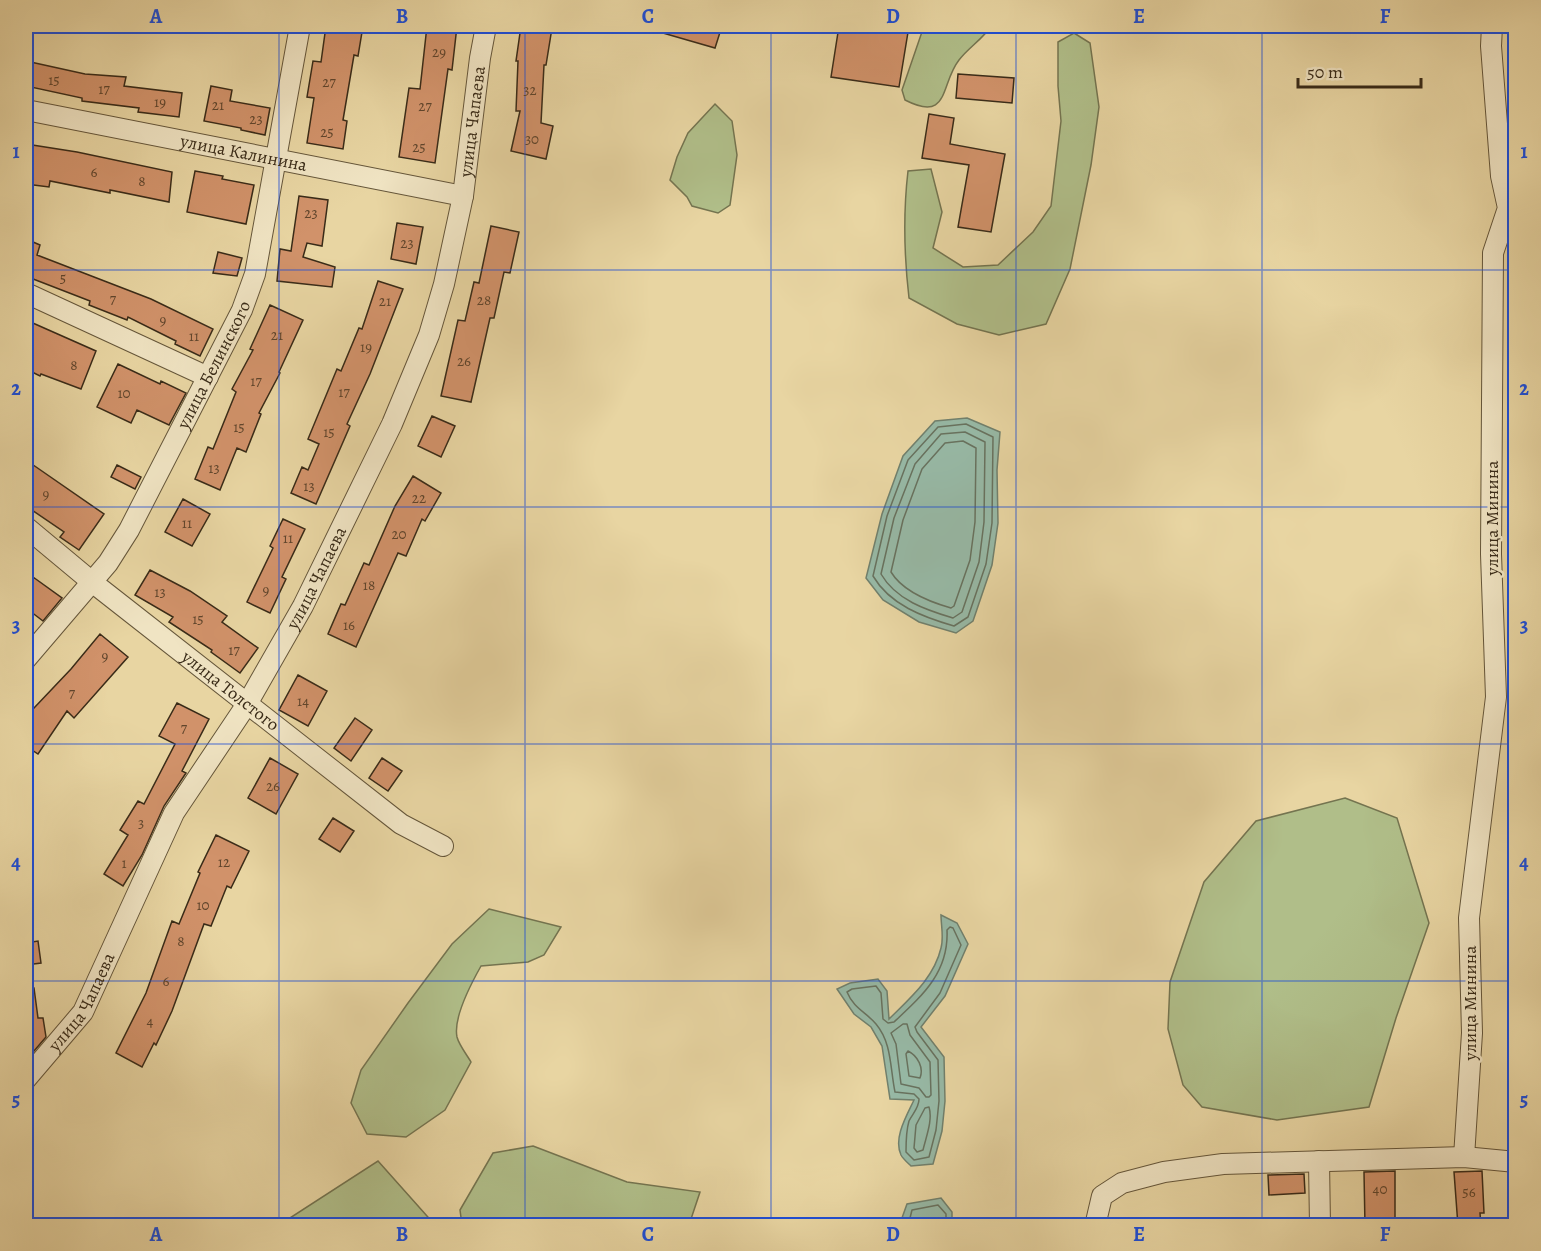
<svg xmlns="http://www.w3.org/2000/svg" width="1541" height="1251" font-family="Alegreya,serif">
<rect width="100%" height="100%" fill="#e8d5a2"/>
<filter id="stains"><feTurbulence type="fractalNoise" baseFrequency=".00333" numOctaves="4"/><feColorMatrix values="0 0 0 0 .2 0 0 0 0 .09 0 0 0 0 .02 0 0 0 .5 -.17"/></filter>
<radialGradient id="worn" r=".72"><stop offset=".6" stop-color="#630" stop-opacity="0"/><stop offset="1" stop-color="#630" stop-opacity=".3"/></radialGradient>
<path fill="#b0be89" stroke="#747450" stroke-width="1.5" d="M924,26H991C983,39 969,47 959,60C940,84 950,123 905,100L902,90Z
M1074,33L1090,43L1099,107L1091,165L1070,269L1046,324L999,335L957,324L909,298C904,255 903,214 908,171L931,169L942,212L933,248L963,267L998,265L1033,232L1051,206L1061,121L1058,86V42Z
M715,104L732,121L737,155L730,205L718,213L692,206L687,197L670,180L677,157L688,133Z
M1345,798L1397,818L1429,923L1396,1018L1369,1107L1277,1120L1202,1107L1183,1085L1168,1029L1170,982L1204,882L1256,821Z
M489,909L561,927L544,955L528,962L481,966C472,982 453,1018 457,1037C459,1045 467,1055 471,1062L445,1110L406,1137L367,1134L351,1103L361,1070L408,1003L452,944Z
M533,1146L627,1182L700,1192L689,1225H462L460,1210L493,1153Z
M378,1161L435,1225H279Z"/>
<path fill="#97b9a6" stroke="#71806d" stroke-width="1.5" d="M967,418L1000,432L997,470L998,523L992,565L973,621L956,633L919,622L883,600L866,578L882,514L903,456L935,421Z
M941,915L957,923L968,944L945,996L921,1027L944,1057L945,1101L942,1131L933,1164L911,1166C908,1163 903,1159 901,1155C893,1138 907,1115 914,1100L890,1099L882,1046L871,1027L854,1014L837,989L850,983L878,979L887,991L889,1019C910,998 934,978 941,948C944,938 941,925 941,915Z
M941,1198L952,1212V1225H902V1218L907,1204Z"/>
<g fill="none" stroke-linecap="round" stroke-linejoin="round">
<path stroke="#68725f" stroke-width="1.5" d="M966,424L993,437L992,523L986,564L968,617L954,626C923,617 890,605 873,576L887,516L908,460L938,427Z
M965,432L985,442L984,522L979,562L962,612L953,618C926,610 896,600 881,574L894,518L915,464L941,434Z
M963,441L976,448L975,522L970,560L954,606L951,608C930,602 903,592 891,572L903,520L922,469L945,443Z
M950,927L953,928L961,945L940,993L915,1027L917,1032L938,1060L939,1101L936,1130L929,1157L914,1160L906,1152C906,1142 906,1131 909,1121C913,1113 919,1108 919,1099L914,1094L895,1092C890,1068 892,1043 876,1024C866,1012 854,1009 847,992L852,989L876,986L881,993L883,1019L888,1023L894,1022C923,995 949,972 947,930Z
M903,1024H907L910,1035L930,1062L931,1095L929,1097H926L919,1088L901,1084L896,1044L891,1033Z
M908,1051C918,1056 924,1068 920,1078L909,1076L906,1054Z
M929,1107C933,1120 926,1137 923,1150L917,1152L914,1148L916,1125L925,1108Z
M908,1226L912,1210L938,1205L946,1214V1226"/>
</g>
<path fill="#d1926a" stroke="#392b18" stroke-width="1.5" d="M326,26H363L358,56L354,55L343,120L347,121L343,149L307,143L314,98L307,97L313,61L321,62Z
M427,26H457L452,70L448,69L435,163L399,157L409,88L420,89Z
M521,26L552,28L546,65H544L541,123L553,126L546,159L511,151L520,111H516L518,61H516Z
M650,26H722L715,48L649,29Z
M839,26H909L899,87L831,77Z
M26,61L85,74L126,77L124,86L182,93L179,117L138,112L139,108L82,101V98L26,86Z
M958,74L1014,78L1012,103L956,98Z
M211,86L232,90L230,101L270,108L265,135L241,130V128L204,121Z
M929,114L954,118L950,144L1005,154L991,232L958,227L969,165L922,158Z
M26,144L77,152L172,172L169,202L110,190V193L50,181L49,187L26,184Z
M195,171L223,176L222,179L254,185L246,224L187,212Z
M299,196L328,200L322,246L307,243L303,257L335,267L332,287L277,281L280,249L291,251Z
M397,223L423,227L416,264L391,259Z
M491,226L519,232L510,273L504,272L494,318H490L471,402L441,396L458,320L465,321L474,282L479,283Z
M26,239L40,245L37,255L151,299L213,329L200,356L175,344L176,341L128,317L127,320L89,305L90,301L28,277L26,281Z
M218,252L242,258L237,276L213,273Z
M378,281L403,289L370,374L347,424L350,426L316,504L291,493L302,467L308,470L319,444L308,439L337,369L341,371L359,328L362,329Z
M270,305L303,320L279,372L280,373L259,413L261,414L246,452L237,448L220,490L195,479L208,447L213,449L236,392L232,389L253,350L250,349Z
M26,320L96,351L81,389L41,374L40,376L26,369Z
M118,364L160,384L161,381L186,393L169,425L137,410L131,423L97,407Z
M432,416L455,426L441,457L418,446Z
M26,460L104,514L79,550L60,537L64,532L26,506Z
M117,465L141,477L135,489L111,477Z
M413,476L441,493L425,521L422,519L406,556L398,553L356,647L328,634L341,604L345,605L364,563L369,565L395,506Z
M183,499L210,514L192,546L165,532Z
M283,519L305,529L282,577L286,579L270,613L247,602L273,548L270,546Z
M150,570L190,591L227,616L222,622L258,648L240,673L211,652L212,650L169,622L173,617L135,595Z
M33,577L62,598L43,621L26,608V588Z
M100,634L128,657L74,718L67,711L38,754L26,746V702L34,708L71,669Z
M298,675L327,691L308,726L279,710Z
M177,703L209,719L182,771L186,773L164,806L142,855L123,886L104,874L128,835L120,830L138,801L144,804L175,744L159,736Z
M355,718L372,730L351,761L334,748Z
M270,758L298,774L276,814L248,798Z
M382,758L402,771L388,791L369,778Z
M333,818L354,831L340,852L319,839Z
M216,835L249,851L231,888L227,886L211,926L204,924L172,1011L156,1045L154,1043L142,1067L116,1053L146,993L172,921L179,924L200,873L198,872Z
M38,941L41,963L26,965V943Z
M34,988L38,1018H43L46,1037L34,1051L26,1052V989Z
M1395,1171V1226H1365L1364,1172Z
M1482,1171L1484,1213H1480L1481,1226H1458L1454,1172Z
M1304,1174L1305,1193L1269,1195L1268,1175Z"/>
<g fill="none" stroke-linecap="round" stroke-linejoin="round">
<defs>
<g id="street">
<path id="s1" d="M26,110L463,196"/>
<path d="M26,293L208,377"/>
<path id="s2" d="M26,527L92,582L401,824L443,846"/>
<path id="s3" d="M26,659L108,563L129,530L242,310L255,274L300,26"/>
<path id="s4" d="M26,1079L83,1012L174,813L247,704L303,606L392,424L429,335L444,284L463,196L480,58L486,26"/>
<path d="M1464,1157L1472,1033L1469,918L1496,697L1491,554L1493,253L1508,208L1501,176L1491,46L1492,26"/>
<path d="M1319,1161L1320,1226"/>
<path d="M1095,1226L1102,1196L1122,1183L1164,1172L1223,1164L1464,1157L1516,1162"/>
</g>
</defs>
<use href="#street" stroke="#65563a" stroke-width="22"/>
<use href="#street" stroke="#f0e4c3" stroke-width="20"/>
</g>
<path fill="none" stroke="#1d4ed8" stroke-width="1.5" stroke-opacity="0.55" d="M279,26V1226M525,26V1226M771,26V1226M1016,26V1226M1262,26V1226M26,270H1516M26,507H1516M26,744H1516M26,981H1516"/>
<g text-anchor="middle" stroke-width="5" stroke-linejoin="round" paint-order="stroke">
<g font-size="15" fill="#5f452c">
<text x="439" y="57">29</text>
<text x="54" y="85">15</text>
<text x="329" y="87">27</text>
<text x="104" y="94">17</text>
<text x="530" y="95">32</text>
<text x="160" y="107">19</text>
<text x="218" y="110">21</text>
<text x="425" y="111">27</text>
<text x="256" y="124">23</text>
<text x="327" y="137">25</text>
<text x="532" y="144">30</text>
<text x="419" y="152">25</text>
<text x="94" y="177">6</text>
<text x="142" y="186">8</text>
<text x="311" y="218">23</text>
<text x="407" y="248">23</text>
<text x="63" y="283">5</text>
<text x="113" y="304">7</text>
<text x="484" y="305">28</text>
<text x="385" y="306">21</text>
<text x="163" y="325">9</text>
<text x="277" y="340">21</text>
<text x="194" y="341">11</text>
<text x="366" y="352">19</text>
<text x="464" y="366">26</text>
<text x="74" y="370">8</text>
<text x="256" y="386">17</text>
<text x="344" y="397">17</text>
<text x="124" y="398">10</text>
<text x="239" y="432">15</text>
<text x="329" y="437">15</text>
<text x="214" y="473">13</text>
<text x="309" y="491">13</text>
<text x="46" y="499">9</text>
<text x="419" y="503">22</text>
<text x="187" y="528">11</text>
<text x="399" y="539">20</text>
<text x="288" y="543">11</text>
<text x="369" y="590">18</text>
<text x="266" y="595">9</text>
<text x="160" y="597">13</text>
<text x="198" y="624">15</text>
<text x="349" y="630">16</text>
<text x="234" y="655">17</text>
<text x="105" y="661">9</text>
<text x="72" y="698">7</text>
<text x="303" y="706">14</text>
<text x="184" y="733">7</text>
<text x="273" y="791">26</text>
<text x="141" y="828">3</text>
<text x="224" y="867">12</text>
<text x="124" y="868">1</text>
<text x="203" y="910">10</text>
<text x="181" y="946">8</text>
<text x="166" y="986">6</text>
<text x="150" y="1026">4</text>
<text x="1380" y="1194">40</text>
<text x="1469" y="1197">56</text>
</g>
<g font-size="18" fill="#392b18" stroke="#f0e4c3">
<text dy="6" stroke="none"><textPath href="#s4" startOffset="1068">улица Чапаева</textPath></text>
<text dy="6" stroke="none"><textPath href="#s1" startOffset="222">улица Калинина</textPath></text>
<text dy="6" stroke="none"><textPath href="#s3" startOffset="351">улица Белинского</textPath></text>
<text transform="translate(1492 518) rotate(-90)" y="6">улица Минина</text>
<text dy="6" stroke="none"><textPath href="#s4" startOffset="582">улица Чапаева</textPath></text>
<text dy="6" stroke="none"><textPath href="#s2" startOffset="262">улица Толстого</textPath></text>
<text dy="6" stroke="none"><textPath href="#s4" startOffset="96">улица Чапаева</textPath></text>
<text transform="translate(1470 1003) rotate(-90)" y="6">улица Минина</text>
</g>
</g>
<rect width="1541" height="1251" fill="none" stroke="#e8d5a2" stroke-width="66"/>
<path d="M1298 78v9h123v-9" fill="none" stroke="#392b18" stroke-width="3"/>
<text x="1307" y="78" font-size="18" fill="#392b18" stroke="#f0e4c3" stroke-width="4.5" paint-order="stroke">50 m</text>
<rect x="33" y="33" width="1475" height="1185" fill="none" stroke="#1d4ed8" stroke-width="2"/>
<g font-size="20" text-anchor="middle" font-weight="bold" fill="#1d4ed8">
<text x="156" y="23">A</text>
<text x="402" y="23">B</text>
<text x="648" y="23">C</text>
<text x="893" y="23">D</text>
<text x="1139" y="23">E</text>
<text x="1385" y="23">F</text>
<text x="16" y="158">1</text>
<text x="1524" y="158">1</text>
<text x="16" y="395">2</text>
<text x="1524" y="395">2</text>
<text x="16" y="632">3</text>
<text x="1524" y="632">3</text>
<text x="16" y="869">4</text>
<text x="1524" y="869">4</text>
<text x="16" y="1106">5</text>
<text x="1524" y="1106">5</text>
<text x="156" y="1241">A</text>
<text x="402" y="1241">B</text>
<text x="648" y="1241">C</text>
<text x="893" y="1241">D</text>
<text x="1139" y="1241">E</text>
<text x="1385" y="1241">F</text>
</g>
<rect width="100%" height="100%" filter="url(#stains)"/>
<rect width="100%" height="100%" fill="url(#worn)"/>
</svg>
